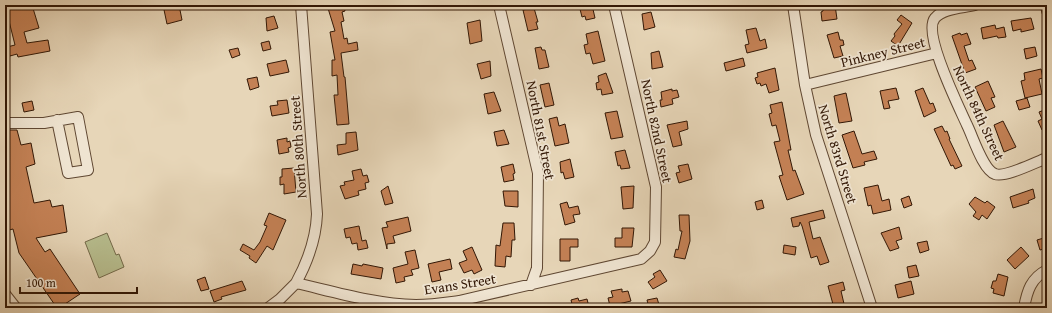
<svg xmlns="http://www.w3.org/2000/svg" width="1052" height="313" font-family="'Gentium Book Plus',serif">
<rect width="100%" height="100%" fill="#e7d6b8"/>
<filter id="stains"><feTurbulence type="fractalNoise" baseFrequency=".005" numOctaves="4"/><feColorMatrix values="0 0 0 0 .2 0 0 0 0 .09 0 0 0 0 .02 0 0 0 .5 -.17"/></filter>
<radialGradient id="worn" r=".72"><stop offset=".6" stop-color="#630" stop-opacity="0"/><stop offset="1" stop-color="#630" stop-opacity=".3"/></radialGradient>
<path fill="#b7bd8e" stroke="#746a4a" d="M107,233L116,255L119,254L124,267L99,278L85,242Z"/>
<path fill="#c48155" stroke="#321705" d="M25,5H32L39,28L24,32L27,43L48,40L50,51L18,57L17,54L10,56L7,47L15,45L9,21H6L5,10Z
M163,5H179L182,20L167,24Z
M327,5H344L345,11L342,12L344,21L341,22L344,39L347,38L348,44L357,42L358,50L341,53L344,77H345L349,124L337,125L334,95H338L337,75L332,76V60H335L330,32L335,31Z
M579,5H592L595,18L586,20L585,16L582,17Z
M825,5H835L837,19L822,21L821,12L823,11V6Z
M534,8L538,22H536L538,29L528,31L523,10Z
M651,12L655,27L644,30L642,14Z
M901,15L912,23L898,46L891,41L895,36L894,34L902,24L897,20Z
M274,16L278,28L267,31L266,18Z
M1031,18L1034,29L1021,32V29L1013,31L1011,21Z
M480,20L482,41L470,44L467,23Z
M995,25L996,29L1004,27L1006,37L998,38L997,36L983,39L981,28Z
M756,28L760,41L765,39L767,48L747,53L745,45L749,44L746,30Z
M598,31L605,61L593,64L590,53L586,54L584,45L588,44L586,34Z
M838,32L840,40H843L844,45L840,46L843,56L834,58L827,35Z
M960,33L961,35L967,33L971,44L964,46L969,61L972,60L976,69L965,73L952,36Z
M269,41L271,49L263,51L261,43Z
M541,47L542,50H545L549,67L539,69L535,48Z
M1035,47L1037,56L1026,59L1024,49Z
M238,48L240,55L232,58L229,50Z
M659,51L663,67L652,69L651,53Z
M743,58L745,66L726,71L724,63Z
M286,60L289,72L270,76L267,64Z
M490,61L491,76L481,79L477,64Z
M775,68L779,90L769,93L766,84L761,86L760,83L757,84L755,78L758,77L757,73Z
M1041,69L1043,78L1039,79L1042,94L1025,98L1021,81L1025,80L1024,73Z
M606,73L613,93L602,95L601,89L597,90L596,83L599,82L598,76Z
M257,77L259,87L250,90L247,79Z
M988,81L995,97L991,98L995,107L986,111L975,87Z
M549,83L554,105L545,107L540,85Z
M896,88L899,99L888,101L890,108L884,109L880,91Z
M923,88L930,104L933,103L936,111L924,117L915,91Z
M672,89V91L677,90L679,97L672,99L673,104L661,107L660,100H662L661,92Z
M494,92L501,111L488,114L484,94Z
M846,93L852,121L839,123L834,96Z
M1027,98L1030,107L1019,110L1016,101Z
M287,100L289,113L272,116L270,106L278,105L277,101Z
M32,101L34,110L24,112L22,103Z
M782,102L791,150H788L793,171L795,170L804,194L787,200L779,176L783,175L774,142L780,141L776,125L772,126L769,114L772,113L770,105Z
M1047,109V130L1046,128L1042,130L1038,121L1042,119L1039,112Z
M617,111L623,137L611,139L605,113Z
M557,117L559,126L565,124L569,143L555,146L549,119Z
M687,121L688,129L679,132L682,145L673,147L667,125Z
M1003,121L1016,147L1004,152L994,125Z
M942,126L945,132L947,131L950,139H949L962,166L955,169L953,165L951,166L934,129Z
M5,130H17L21,145L31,143L35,164L26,167L34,203L50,200L52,207L63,205L67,232L36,238L45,252L50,249L80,294L59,308H57L19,253L13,229L9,230L5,206Z
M504,130L509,144L497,146L494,132Z
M854,131L862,154L874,151L877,159L864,162L865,165L853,168L842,135Z
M356,132L358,150L338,155L337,145L346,144V133Z
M287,138V142L290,141L291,147L288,148L289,152L279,154L277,140Z
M625,150L630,168L621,169L620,165L618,166L615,152Z
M570,159L574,177L565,179L563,172L561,173L560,162Z
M513,164L515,173L513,174L514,180L504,182L501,167Z
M688,164L692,179L679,183L676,173L680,172L678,166Z
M294,168L296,192L284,194V184L280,185V177H282V169Z
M361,169L363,176L367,175L369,182L365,183L366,189L358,191L359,195L345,199L340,186L345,185L344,182L354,180L352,171Z
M878,185L882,201L889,199L891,210L873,214L871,205L868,206L864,188Z
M388,186L393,203L385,205L381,191Z
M634,186L633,208L623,209L621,187Z
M1033,189L1035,198L1028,201L1029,203L1013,208L1010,197Z
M503,191H518V207L505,206Z
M909,196L912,205L904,208L901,199Z
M975,197L985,203L987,201L995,207L987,219L982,215L979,220L973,216L976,212L969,204Z
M762,200L764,208L757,210L755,202Z
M567,202L569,208L578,206L580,214L573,215L575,222L565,225L560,204Z
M823,210L825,218L809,222L813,239L820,237L829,262L820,265L817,256L811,258L802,226L800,222L799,226L793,227L791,218Z
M269,213L286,220L273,250L267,246L256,263L249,258L250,256L240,250L243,244L254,250L260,242L267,226L264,225Z
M679,215H689L690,241L685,259L674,257L676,249L678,250L682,231H680Z
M408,217L411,231L393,236L395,243L387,244V249L382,228L388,227L386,222Z
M503,223H514L515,240H512L511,257L506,256L505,267L495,266L496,245L500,246Z
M359,226L362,241L366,240L368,248L358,250L357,243L352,244L350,237L346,238L344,229Z
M899,227L902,239L896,241L899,248L890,251L881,233Z
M622,228H634L632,247H615V238H622Z
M1047,237V248L1040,250L1037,240Z
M560,239H578V247H570V261H560Z
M927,241L929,250L920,253L917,243Z
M784,245L796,247L795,255L783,253Z
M472,247L482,270L474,274L472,270L464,273L459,263L467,260L463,251Z
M1021,247L1029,256L1015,269L1007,260Z
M415,250L419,268L411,270L413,275L404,277L405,281L396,283L393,268L408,264L405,252Z
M450,259L452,269L439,272L441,280L432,282L428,264Z
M353,264L362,266L363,264L383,268L381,279L351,274Z
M916,265L919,276L909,278L907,267Z
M660,270L667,281L653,289L648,282L655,277L653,274Z
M998,274L1008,277L1004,296L993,293L994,289L991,288L993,281H996Z
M205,277L209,289L201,291L197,280Z
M242,281L246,290L221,297L222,299L214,302L210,291Z
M911,281L914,294L898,298L895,285Z
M843,282L845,290L841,291L845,308H834L828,286Z
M622,289V292L628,291L631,301L610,306L608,298L613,297L611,291Z
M578,298L579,301L587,299L589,307L573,308L571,300Z
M657,298L660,308H649L647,300Z"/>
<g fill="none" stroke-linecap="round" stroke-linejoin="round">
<defs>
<path id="minor" d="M499,5L538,173L537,268L531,285
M793,5L805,85L816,135L872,308
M975,5C964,8 943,8 935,18C922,33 959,107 967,125C973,137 983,170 995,174C1005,178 1036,162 1047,158
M1046,5L1047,11
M805,85L937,53
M5,123H44L78,117L88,170L68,173L57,120
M296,283C308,261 316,240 317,214L301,5
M5,294L16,308
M268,308L280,299L296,283C335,292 375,304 416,305C430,305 444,303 459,301L641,259L650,251L655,242L656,187L614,5
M1024,308C1027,291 1031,278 1047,270"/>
</defs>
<use href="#minor" stroke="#5f4732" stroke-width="12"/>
<use href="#minor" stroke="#efe4d1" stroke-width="10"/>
</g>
<g text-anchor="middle" stroke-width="3.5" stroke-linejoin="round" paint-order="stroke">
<g font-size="14" fill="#321705" stroke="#efe4d1">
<text transform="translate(883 52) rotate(-14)" y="5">Pinkney Street</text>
<text transform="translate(979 113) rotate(65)" y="5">North 84th Street</text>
<text transform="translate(541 130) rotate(79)" y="5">North 81st Street</text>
<text transform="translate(657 131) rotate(78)" y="5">North 82nd Street</text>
<text transform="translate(298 147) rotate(-94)" y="5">North 80th Street</text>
<text transform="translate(838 154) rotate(73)" y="5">North 83rd Street</text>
<text transform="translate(460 284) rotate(-9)" y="5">Evans Street</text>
</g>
</g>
<rect width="1052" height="313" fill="none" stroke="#e7d6b8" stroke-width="20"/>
<rect x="6" y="6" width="1040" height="301" fill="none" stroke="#321705" stroke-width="2"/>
<rect x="10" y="10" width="1032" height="293" fill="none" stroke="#321705"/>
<path d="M20 287v6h117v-6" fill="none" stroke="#321705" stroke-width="2"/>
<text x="26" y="287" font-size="12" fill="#321705" stroke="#efe4d1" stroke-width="3" paint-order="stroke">100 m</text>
<rect width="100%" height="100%" filter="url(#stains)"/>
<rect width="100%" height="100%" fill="url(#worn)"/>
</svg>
